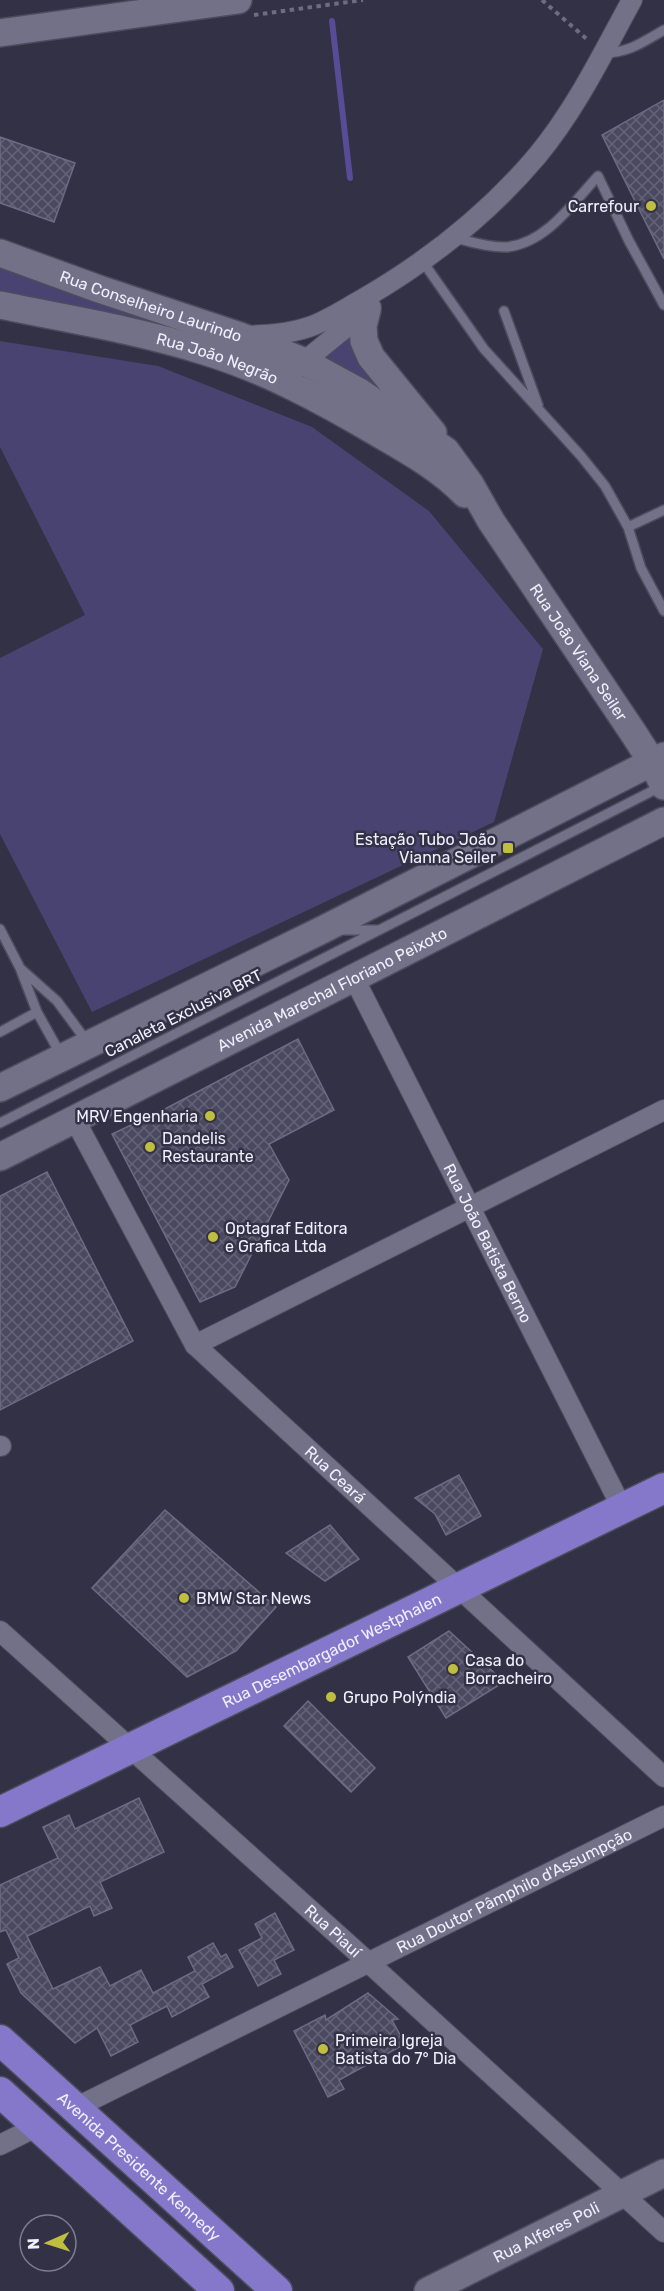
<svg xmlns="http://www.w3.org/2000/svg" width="664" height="2291" font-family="Rubik,sans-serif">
<defs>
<pattern id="building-cross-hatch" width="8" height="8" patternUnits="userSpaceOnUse" patternTransform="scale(1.5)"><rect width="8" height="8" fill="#4b495f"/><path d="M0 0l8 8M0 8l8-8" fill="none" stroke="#656477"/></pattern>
</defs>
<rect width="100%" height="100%" fill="#333145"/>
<path fill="#494371" d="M0,263L204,336L158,323L0,292Z
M350,335L404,405L327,361L326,354Z
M0,341L158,366L312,427L429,511L543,649L494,822L92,1012L0,834V658L85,615L0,447Z"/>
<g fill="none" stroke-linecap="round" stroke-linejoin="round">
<path stroke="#584c96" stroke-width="6" d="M332,21L350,178"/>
</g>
<path fill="url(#building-cross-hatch)" stroke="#6e6c84" stroke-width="1.5" d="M664,100V259L602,135Z
M0,137L75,163L54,222L0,203Z
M298,1039L334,1110L269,1144L289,1180L235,1287L200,1302L112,1134L163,1110Z
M47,1172L133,1341L0,1410V1196Z
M459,1475L481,1516L446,1535L435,1514L415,1498Z
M165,1510L276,1607L236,1651L187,1677L92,1588Z
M330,1525L359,1559L325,1581L286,1553Z
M449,1631L504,1682L446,1718L408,1657Z
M308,1701L375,1768L351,1792L284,1726Z
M139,1798L164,1852L100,1882L112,1908L94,1916L90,1906L27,1936L53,1989L100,1967L110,1986L141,1970L153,1993L195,1971L188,1957L213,1943L221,1957L226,1954L233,1967L202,1984L209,1997L172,2017L167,2006L130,2025L138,2042L111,2056L97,2028L75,2043L21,1993L7,1964L19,1958L6,1930L0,1932V1885L58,1858L43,1827L69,1815L75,1829Z
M275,1913L294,1950L274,1960L281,1974L258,1986L239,1950L262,1938L255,1924Z
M368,1993L398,2019L392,2020L405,2044L339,2080L344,2089L328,2097L294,2031L325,2015L326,2020Z"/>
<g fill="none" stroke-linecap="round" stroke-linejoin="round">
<defs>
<path id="lane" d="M603,53C629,53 643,42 664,30
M455,238C472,242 490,248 507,247C546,243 573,203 598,176L629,241L664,305
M423,262L484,349L581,456L605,486L628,527L641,568L664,611
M504,311L538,405
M628,527L664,510
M0,929L20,968L37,1012L61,1055
M340,930H378
M21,969L57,1001L88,1043
M0,1032L37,1012
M0,1123L662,786"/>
<g id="street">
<path d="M246,336C267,335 288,334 309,327C327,321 345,309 361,300C427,262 488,214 537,156C576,109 603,53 632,0"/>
<path d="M296,368L371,307"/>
<path id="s1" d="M354,978L622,1508"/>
<path id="s2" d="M75,1120L195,1345L664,1777"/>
<path d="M195,1345L664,1110"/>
<path d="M0,1446H1"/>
<path id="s3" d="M0,1631L368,1962L664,2232"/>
<path id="s4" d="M75,2108L664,1816"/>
<path d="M0,2145L38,2126"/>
</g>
<g id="secondary">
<path d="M0,33L238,0"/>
<path id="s5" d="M0,253L99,289L240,336L303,361L323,372L358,391L446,451L470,484L491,521L634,734L652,762L664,786"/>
<path id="s6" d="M0,305C68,319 137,330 204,351C264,369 322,400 376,432C407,450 440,468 465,494"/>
<path d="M367,310L363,326L364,341L371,357L433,433"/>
<path d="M0,1088L322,930L664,756"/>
<path id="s7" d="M0,1157L664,821"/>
<path id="s8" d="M428,2291L664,2173"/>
</g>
<g id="primary">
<path id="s9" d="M0,1812L664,1488"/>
<path id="s10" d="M0,2040L277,2291"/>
<path d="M0,2092L219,2291"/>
</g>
</defs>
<use href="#lane" stroke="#4d4c5d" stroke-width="12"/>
<use href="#street" stroke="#4d4c5d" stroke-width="22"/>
<use href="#secondary" stroke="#4d4c5d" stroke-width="30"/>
<use href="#primary" stroke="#4d4c5d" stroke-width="33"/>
<path stroke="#6e6c7f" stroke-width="4" stroke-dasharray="4.5 4.5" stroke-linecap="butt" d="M542,0L589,41
M254,15L363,0"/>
<use href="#lane" stroke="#727188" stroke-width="9"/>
<use href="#street" stroke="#727188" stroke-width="20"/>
<use href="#secondary" stroke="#727188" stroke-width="27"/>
<use href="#primary" stroke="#8578ca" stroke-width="30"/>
</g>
<g fill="#c0be40" stroke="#333145" stroke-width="2">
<circle cx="651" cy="206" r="6"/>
<rect x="502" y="842" width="12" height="12" rx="3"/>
<circle cx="210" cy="1116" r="6"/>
<circle cx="150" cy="1147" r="6"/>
<circle cx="213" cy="1237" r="6"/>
<circle cx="184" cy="1598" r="6"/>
<circle cx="453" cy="1669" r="6"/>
<circle cx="331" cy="1697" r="6"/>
<circle cx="323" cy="2049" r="6"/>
</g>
<g text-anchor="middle" stroke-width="5" stroke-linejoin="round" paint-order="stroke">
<g font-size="16" fill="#f0effd" stroke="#333145" text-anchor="start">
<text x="639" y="212" text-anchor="end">Carrefour</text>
<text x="496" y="845" text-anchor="end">Estação Tubo João<tspan x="496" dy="18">Vianna Seiler</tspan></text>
<text x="198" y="1122" text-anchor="end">MRV Engenharia</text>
<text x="162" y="1144">Dandelis<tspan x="162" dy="18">Restaurante</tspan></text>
<text x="225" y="1234">Optagraf Editora<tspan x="225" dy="18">e Grafica Ltda</tspan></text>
<text x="196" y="1604">BMW Star News</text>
<text x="465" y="1666">Casa do<tspan x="465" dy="18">Borracheiro</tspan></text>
<text x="343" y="1703">Grupo Polýndia</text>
<text x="335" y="2046">Primeira Igreja<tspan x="335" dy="18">Batista do 7° Dia</tspan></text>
</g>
<g font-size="16" fill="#f0effd" stroke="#333145">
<text dy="6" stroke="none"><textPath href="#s5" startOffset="160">Rua Conselheiro Laurindo</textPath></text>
<text dy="6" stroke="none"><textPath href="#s6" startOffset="224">Rua João Negrão</textPath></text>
<text dy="6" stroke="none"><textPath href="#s5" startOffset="732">Rua João Viana Seiler</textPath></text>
<text dy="6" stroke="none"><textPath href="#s7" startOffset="372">Avenida Marechal Floriano Peixoto</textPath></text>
<text transform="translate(183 1013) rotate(-27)" y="6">Canaleta Exclusiva BRT</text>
<text dy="6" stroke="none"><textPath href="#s1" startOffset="297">Rua João Batista Berno</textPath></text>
<text dy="6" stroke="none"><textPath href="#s2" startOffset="446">Rua Ceará</textPath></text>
<text dy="6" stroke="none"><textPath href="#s9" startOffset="369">Rua Desembargador Westphalen</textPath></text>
<text dy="6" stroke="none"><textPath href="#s4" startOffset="490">Rua Doutor Pâmphilo d'Assumpção</textPath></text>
<text dy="6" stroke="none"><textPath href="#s3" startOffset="448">Rua Piauí</textPath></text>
<text dy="6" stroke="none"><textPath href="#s10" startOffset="188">Avenida Presidente Kennedy</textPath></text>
<text dy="6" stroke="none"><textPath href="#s8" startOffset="132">Rua Alferes Poli</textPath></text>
</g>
</g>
<g transform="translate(48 2243) rotate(267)"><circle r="28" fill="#333145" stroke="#7f7d8f" stroke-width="1.5"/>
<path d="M0-4.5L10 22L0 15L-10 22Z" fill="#c0be40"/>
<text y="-9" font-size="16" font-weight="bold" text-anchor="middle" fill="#f0effd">N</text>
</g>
</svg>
